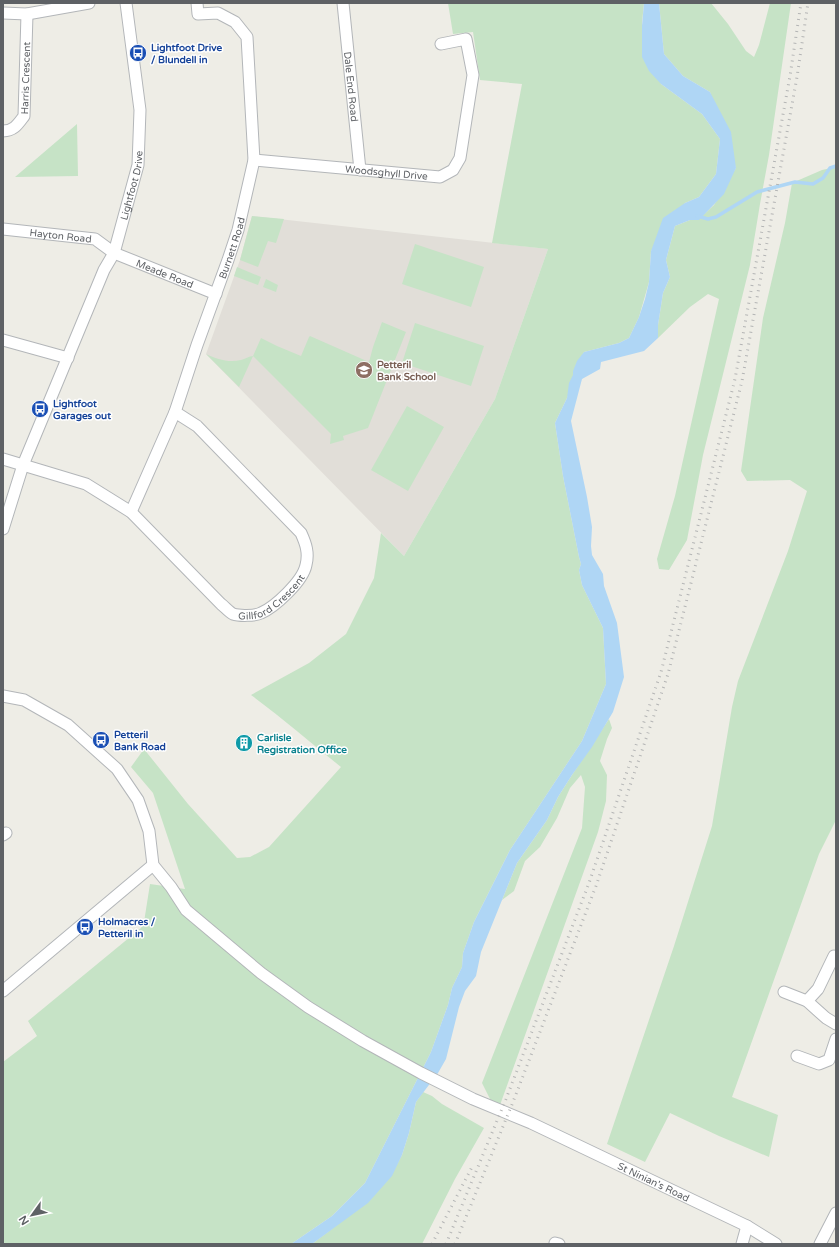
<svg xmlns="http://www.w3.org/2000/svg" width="839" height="1247" font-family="'Varela Round',sans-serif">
<rect width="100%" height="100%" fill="#eeede6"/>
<path fill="#e1ded8" d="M252,216L548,249L495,399L404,556L206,354L240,260Z"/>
<path fill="#c6e3c6" d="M448,3H644L642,23L661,84L702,114L720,139L716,174L699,197L685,203L651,251L649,282L639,317L629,338L619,343L584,352L567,398L555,423L563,476L579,557L581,564L579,570L582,585L603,628L606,684L582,741L510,850L474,922L463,953L462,967L452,988L448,1005L431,1052L365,1183L332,1216L291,1244H3V1062L37,1036L28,1021L141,928L144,922L150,884L185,889L153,793L131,767L144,749L188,804L237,858L250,857L269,847L341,767C311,743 282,718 251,695L309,663L346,634L374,578L381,533L404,556L495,399L548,249L492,243L522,84L480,80L473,32L453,34Z
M659,3H711L728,24L746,51L754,57L759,45L770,3H791L769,155L760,204L750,265L703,455L687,540L669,570L659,569L657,559L675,496L719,299L708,294L690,307L658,338V325L663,293L670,277L666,260L675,226L690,220L699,219L714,205L736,168L710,92L683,76L664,54Z
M77,124L78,176L15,177Z
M836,167V820L819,854L732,1097L778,1115L769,1157L719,1136L670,1113L645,1162L607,1144L674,946L712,826L732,707L738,681L788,551L807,491L790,480L747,481L741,471L763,318L785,223L792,183L822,170Z
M252,216L284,219L276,243L268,241L258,267L240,260Z
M415,244L484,267L471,307L402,284Z
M237,267L261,277L258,285L234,276Z
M266,279L278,285L276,292L263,287Z
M382,322L406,332L368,428L343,436L344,440L330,444L331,434L253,356L239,387L206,354C217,359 228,363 241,360C245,359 249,356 253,356L261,338L277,346L301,356L309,337L310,336L369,362L373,347Z
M415,323L484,346L471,386L402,363Z
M407,406L444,427L408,491L371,470Z
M609,719L612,728L607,739L600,761L607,775L606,801L598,832L500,1105L491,1101L482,1083L582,828L585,787L581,775L570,788L557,818L540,847L525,861L514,891L502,900L517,863L547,820L558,797L572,775Z
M423,1092L432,1096L442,1104L484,1128L455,1179L422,1244H312L333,1228L391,1176L402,1155L409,1133L416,1102Z"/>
<path fill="#afd6f5" d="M644,3H659L664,54L683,76L710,92L731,132L736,168L724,194L699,220H690L675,226L666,260L670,277L663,293L658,325V338L644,351L601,362L600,369L582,379L571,421L587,497L592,527L591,546L592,555L603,574L604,586L617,623L624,677L613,712L592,747L572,775L558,797L547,820L517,863L481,952L476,976L465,991L459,1007L446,1059L438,1073L416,1102L409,1133L402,1155L392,1176L368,1203L312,1244H291L332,1216L365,1183L431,1052L448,1005L452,988L462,967L463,953L474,922L510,850L582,741L606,684L603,628L582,585L579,570L581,564L579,557L563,476L555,423L567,398L569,383L573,375V371L577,361L584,352L619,343L629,338L639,317L645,299L649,282L651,251L663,218L685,203L699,197L716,174L720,139L702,114L661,84L649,71L642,57V26Z"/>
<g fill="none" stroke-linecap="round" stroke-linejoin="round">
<path stroke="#afd6f5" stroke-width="3.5" d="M697,216L708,219L716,217L757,192L795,182L813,184L823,178L830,168L836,166"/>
<defs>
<g id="minor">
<path id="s1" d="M343,3L360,170"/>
<path d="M3,13L27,14L89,3"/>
<path id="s2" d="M3,131C14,131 18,124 24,116L27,14"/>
<path id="s3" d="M254,160L440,177L453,170L460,158L473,75L466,39L441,44"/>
<path id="s4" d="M3,229L95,239L114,253L216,294"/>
<path d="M3,340L68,358"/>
<path id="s5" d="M3,459L86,484L131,512L221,604C225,607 229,612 233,614C239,616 255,616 261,613C275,607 303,581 306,565C309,553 306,544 301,533L197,426L175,412"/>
<path id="s6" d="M131,512L175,412L197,345L228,260L238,230L254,160L247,37L235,22L218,13L198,14L197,3"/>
<path id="s7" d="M3,529L23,465L104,270L114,253L138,165L140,110L126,3"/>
<path id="s8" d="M3,696L24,700L68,725L117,769L138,800L149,831L153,865L171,887L186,910L261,973L308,1007L363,1041L421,1073L473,1099L531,1123L747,1226L776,1244"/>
<path d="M3,835L6,833"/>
<path d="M3,991L153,865"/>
<path d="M784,992L807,1001L826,1018L836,1024"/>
<path d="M807,1001L818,989L834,956L836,957"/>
<path d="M797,1056L819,1064L829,1060L836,1039"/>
<path d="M555,1243L559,1244"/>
<path d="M742,1244L747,1226"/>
<path d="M820,1244L836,1213"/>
</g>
</defs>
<use href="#minor" stroke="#b3b6b9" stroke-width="13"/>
<use href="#minor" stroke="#fff" stroke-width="11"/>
<path stroke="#b4b5b5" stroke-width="3" stroke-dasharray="1 5" stroke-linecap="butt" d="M432,1244L472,1167
M446,1244L506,1099L589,883L661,672L735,379L790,76L801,3
M455,1244L513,1102L596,886L668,674L742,381L797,77L808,3"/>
</g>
<defs>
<symbol id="bus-disc" viewBox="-11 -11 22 22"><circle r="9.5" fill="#1a4fb4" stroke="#fff"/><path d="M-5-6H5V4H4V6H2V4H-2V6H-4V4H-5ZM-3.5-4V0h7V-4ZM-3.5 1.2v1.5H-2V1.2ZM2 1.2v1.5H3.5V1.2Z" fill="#fff"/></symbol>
<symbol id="school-disc" viewBox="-11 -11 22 22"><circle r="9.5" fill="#8d6e63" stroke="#fff"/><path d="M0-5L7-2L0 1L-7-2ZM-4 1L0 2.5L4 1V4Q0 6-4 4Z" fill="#fff"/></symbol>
<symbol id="building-disc" viewBox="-11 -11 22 22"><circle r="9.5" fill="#0f9aa8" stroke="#fff"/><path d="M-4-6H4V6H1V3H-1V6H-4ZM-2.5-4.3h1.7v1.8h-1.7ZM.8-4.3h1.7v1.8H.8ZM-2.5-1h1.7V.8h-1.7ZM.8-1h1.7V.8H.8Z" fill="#fff"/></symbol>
</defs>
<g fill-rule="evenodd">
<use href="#bus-disc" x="128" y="43" width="20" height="20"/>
<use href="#school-disc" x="354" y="360" width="20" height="20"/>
<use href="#bus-disc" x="30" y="399" width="20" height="20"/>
<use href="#bus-disc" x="91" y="730" width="20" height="20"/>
<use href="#building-disc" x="234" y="733" width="20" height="20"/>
<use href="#bus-disc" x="75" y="917" width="20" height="20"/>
</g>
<g text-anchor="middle" stroke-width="3" stroke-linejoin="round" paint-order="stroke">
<g font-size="10" font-weight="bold" fill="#164399" stroke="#fff" text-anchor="start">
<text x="151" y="51">Lightfoot Drive<tspan x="151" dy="12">/ Blundell in</tspan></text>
<text x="53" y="407">Lightfoot<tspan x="53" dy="12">Garages out</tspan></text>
<text x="114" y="738">Petteril<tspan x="114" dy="12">Bank Road</tspan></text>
<text x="98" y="925">Holmacres /<tspan x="98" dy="12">Petteril in</tspan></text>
</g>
<g font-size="10" fill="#5e6165" stroke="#fff">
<text dy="4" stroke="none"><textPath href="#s2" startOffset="65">Harris Crescent</textPath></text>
<text dy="4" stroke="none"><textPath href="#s1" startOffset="84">Dale End Road</textPath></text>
<text dy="4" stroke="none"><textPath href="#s3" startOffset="133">Woodsghyll Drive</textPath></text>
<text dy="4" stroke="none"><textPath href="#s7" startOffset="368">Lightfoot Drive</textPath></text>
<text dy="4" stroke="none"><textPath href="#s4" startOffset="58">Hayton Road</textPath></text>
<text dy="4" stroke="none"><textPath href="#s6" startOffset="283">Burnett Road</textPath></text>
<text dy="4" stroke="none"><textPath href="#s4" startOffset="171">Meade Road</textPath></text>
<text dy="4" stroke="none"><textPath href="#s5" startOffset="329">Gillford Crescent</textPath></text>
<text dy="4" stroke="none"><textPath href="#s8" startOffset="842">St Ninian's Road</textPath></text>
</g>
<g font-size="10" font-weight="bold" fill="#785e54" stroke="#fff" text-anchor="start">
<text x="377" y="368">Petteril<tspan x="377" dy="12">Bank School</tspan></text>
</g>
<g font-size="10" font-weight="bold" fill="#0d838f" stroke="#fff" text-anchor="start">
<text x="257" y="741">Carlisle<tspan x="257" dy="12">Registration Office</tspan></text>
</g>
</g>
<rect width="839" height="1247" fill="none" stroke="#5e6165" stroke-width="8"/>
<g transform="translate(32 1215) rotate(237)" stroke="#ffffff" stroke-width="3" paint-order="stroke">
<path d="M0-3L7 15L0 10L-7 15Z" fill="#5e6165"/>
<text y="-6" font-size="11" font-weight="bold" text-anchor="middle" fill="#5e6165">N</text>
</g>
</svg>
